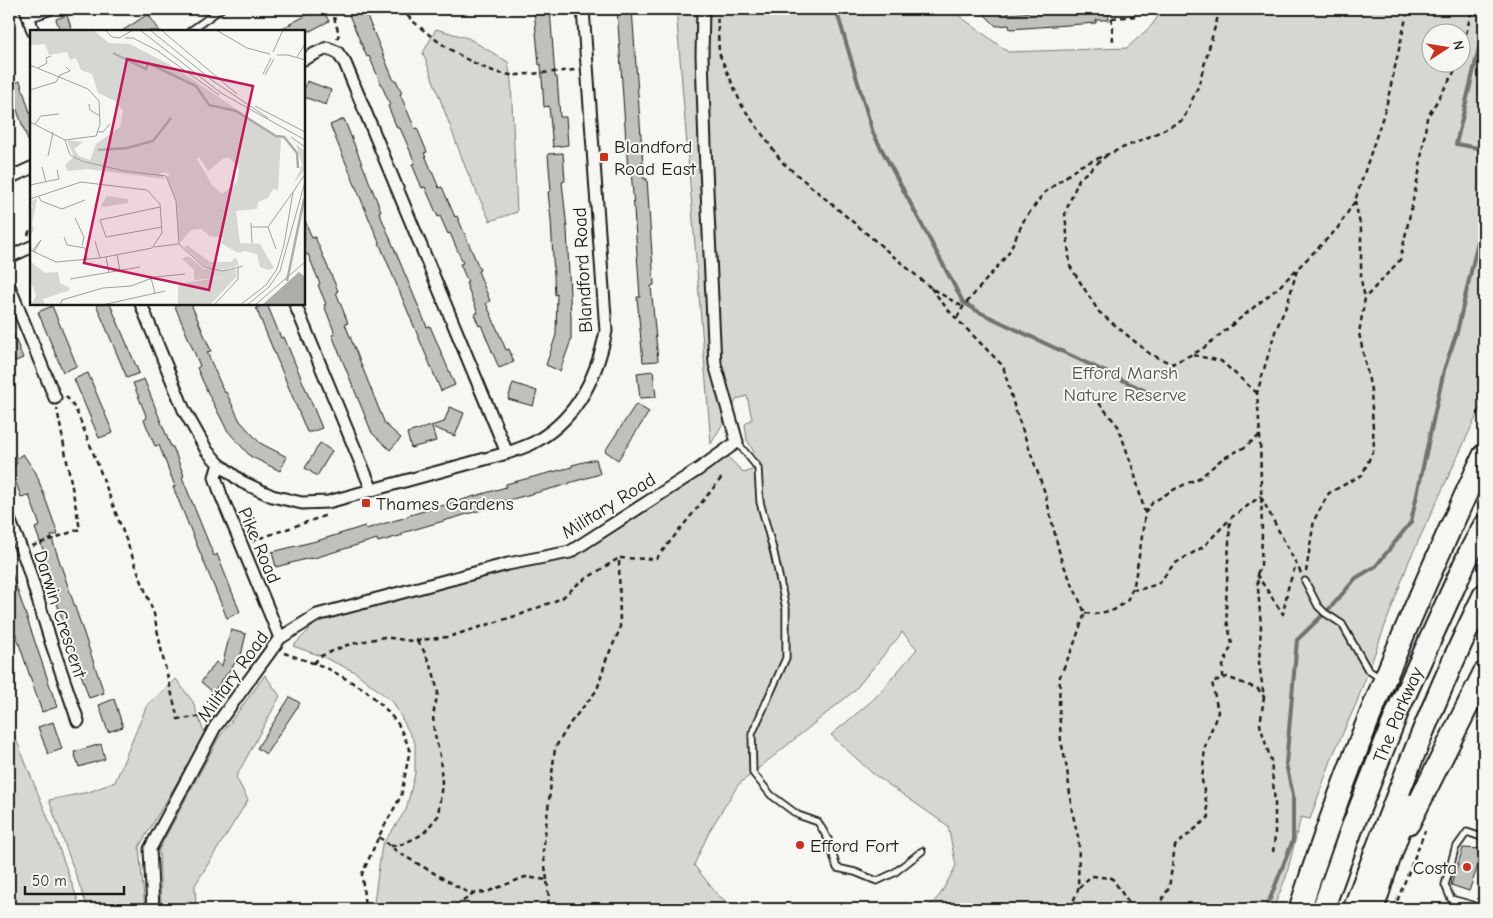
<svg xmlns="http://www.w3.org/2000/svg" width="1493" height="918" font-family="'Comic Neue',sans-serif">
<rect width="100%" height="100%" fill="#f6f6f2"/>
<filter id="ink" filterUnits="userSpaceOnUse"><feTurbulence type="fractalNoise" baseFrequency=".02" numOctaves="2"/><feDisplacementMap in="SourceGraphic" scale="10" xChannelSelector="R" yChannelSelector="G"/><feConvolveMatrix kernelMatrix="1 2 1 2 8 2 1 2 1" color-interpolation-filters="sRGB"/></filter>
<g filter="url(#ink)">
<path fill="#d6d6d2" stroke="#797977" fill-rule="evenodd" d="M676,9H950L1008,52L1127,48L1152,25L1163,9H1484V400L1409,561L1356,704L1333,755L1310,819L1301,817L1286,877L1273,909H926L940,895L956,866L948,826L872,773L831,735L874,699L917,649L902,632L901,634L854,691L738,785L710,830L694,865L716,893L735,909H376L374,902L382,845L406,810L415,773V743L393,702L355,672L321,656L293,646L320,619L505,569L571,556L727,456L744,473L762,466L747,440L745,424L752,419L747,396L737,399L711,444ZM1430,32H1460V62H1430Z
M436,29L468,38L508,62L511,81L517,212L490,221L466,169L423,53Z
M265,675L280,696L236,777L248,800L195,885L196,909H161L159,849L218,739Z
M176,679L193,702L205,735L139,847L145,909H88L49,800L89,792L115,782L147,705Z
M9,722L50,823L81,909H9Z"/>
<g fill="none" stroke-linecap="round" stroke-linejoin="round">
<path stroke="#727271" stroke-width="4" d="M836,9L873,133L963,302L979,312L1150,393
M1484,27L1456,144L1484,149
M1266,909L1293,840V795L1286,764L1297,640L1331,607L1356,578L1376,566L1411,522L1444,370L1457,332L1484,215"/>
</g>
<path fill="#c0c0bd" stroke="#1c1c1c" d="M318,9H322L329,21L310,31H277Z
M364,9L394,81L396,80L402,93L400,94L415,129L417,128L427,152L424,153L439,188L442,187L455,217L457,216L480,270L478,271L490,301L486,303L506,350L509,349L514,362L499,368L481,325L479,326L474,314L478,313L466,283L468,282L460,264L463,263L450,233L448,234L440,216L438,217L425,187L422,188L412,164L415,163L408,146L400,128H397L388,106L390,105L382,86L369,56L367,57L349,15Z
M534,9H550L555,77H557L560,117H566L568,145L553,147L549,106L544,107L541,64L539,65Z
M617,9H632L644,179H647L654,285L651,286L658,361L643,362L637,297H640L633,194L631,171H628Z
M979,9H1007L1008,14L1034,12V10L1043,9H1045L1046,11L1108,9L1109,20H1096V23L1010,29L1009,25L996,26Z
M148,14L160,31H122Z
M67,15L72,31H60L56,19Z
M20,81L31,116L30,146L13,99L11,100L9,94V86Z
M307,81L331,90L326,105L304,97V90Z
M344,119L381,211L379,212L427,327L430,326L455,385L441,391L330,125Z
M563,153L565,181L562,182L567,229L571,318V340L560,371L546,365L556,335L557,294L555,295L551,220L548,192L551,191L548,154Z
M304,218L312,238L315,237L338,291L336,292L348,323L345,324L385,424L401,438L390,450L372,433L332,335L335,334L324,305L326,304L318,285L320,284L308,254L304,256Z
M96,304H110L139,373L127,378Z
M174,304H191L211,351L207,352L224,392H226L240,421L260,443L287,457L280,471L250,456L227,430L208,393L197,368L200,366Z
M266,304H267L281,338L284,337L322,428L311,432H307L256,308Z
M52,306L77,366L63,372L38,312Z
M9,323L23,358L11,363L9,357Z
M653,371L656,397L640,398L637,373Z
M88,373L113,433L99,438L74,379Z
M144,379L171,447H173L184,476L182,477L190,497L214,556L217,554L240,612L227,618L173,487L175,486L159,445L155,446L144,420L147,418L133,383Z
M513,383L537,391L533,406L508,399Z
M636,404L649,412L618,460L605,451Z
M450,407L464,413L455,436L432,427L436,441L411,448L407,433L444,422Z
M320,443L332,451L317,476L305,468Z
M23,454L36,473L58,534L51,536L104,693L89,698L42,559L46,558L35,528L40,526L29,495L21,497L15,480L9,470L17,463L15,459Z
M596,459L600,474L569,483V484L501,502L502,504L402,533L403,535L378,542L377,539L311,559L310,558L276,567L272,552L320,540L365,526L366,529L386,523L407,517V516L506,487V484L572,467V465Z
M10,568L57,707L42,712L9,614V569Z
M231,630L246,634L241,655L213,692L201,682L216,662L222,666Z
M290,697L300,703L266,754L257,748Z
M114,699L123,727L108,732L99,705Z
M53,722L62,749L48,754L38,727Z
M101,744L105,759L79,767L74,752Z
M1463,848L1484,849L1469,891L1451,885Z"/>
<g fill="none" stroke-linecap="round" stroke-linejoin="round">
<defs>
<path id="lane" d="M190,31L221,9
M737,442L758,468L760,502L774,553L786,609V658L752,734L753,773L771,795L798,815L818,822L828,839L837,868L855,872L877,881L894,873L922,851
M1305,581L1318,606L1325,613L1342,624L1368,670L1380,678
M1473,905L1451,899L1445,885L1455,849L1467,832L1484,838"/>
<path id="street" d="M26,9L33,31
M28,16L49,9
M304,59L327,48L337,52L345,63L507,453
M9,178L31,168
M9,257L31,247
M9,286L55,398
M141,304L184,410L207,451L219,464L242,482L272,496L302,503L328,502L507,453C516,450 525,447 533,443C576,420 597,377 606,331L583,9
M295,304L372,490
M219,464L215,477L221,495L280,638
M9,519L26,561L51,642L78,721
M153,909L150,849L215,727L280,638L317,615L508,564L570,552L699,469L737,442L715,364L705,146L702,56L703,9"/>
<g id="highway">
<path d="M1409,823L1484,673"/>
<path d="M1300,909C1350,753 1415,603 1484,455"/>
<path id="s1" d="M1323,909L1352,828L1399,708L1469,554L1484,526"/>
<path d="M1354,909C1394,803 1434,697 1484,595"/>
<path d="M1373,909L1384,874L1408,805"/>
</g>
</defs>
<use href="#lane" stroke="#1c1c1c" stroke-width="9"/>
<use href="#street" stroke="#1c1c1c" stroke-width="15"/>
<use href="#highway" stroke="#1c1c1c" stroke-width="25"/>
<path stroke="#1c1c1c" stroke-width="2.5" stroke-dasharray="5 4" stroke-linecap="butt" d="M331,9L333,14
M401,9C423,34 477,72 511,75C517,76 524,74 530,74C545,73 561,71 576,70
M717,9L719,53L742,106L782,162L931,288L963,307
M1111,9L1113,42
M1112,18L1138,16
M337,39L339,34L333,14L347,9
M1460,60L1472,9
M1107,155L1079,179L1065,213L1070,266L1099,312L1150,354L1172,364L1201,350L1279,287L1337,229L1355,201L1386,107L1408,9
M1355,201L1361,229V280L1365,298
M28,235L31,227
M931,288L949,311L1003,366L1015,409L1045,493L1061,559L1085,613L1073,647L1060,676L1059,706L1061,741L1067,769L1072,811L1079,841L1078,890L1070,909
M957,318L963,307L1008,254L1024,220L1044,193L1080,166L1153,135L1183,120L1198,87L1220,9
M1193,355L1221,361L1257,393
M66,396L76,410L93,452L154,614L163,658L178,719L207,716
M1261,497L1302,575
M1145,513L1153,502L1175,489L1201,477L1222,459L1245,447L1260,435
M252,541L327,515
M32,546L80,529L57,409
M1306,572L1314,520L1329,493L1362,475L1374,449L1371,390L1359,333L1365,298L1400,260L1419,173L1427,118L1460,62
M1257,574L1261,565L1262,533L1260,435L1257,393L1275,332L1288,302L1297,270
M1132,589L1138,590L1158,584L1174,564L1203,547L1232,517L1261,496
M1085,613L1095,614L1114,610L1127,601L1134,585L1141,544L1145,513L1134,472L1118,426L1098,402
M284,653L325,667L364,689L384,707L398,724L410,749L401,796L380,834L362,874L365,909
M314,663L321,656L347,645L384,637L412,641L448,637L522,614L562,598L579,583L619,558
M1223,678V666L1232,644L1227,621L1226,603L1230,521
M379,837L399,853L465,891L475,893L487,892L525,877L547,880L549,898L547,909
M391,846L403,844L423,834L438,816L442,783L440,756L434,731L433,715L438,693L433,671L422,647L416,641
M1273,852L1275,836V803L1271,761L1260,725L1264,697L1259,663L1261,626L1257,575L1283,614L1288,588L1296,564
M547,880L543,852L555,748L571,722L597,690L606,660L620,629L619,558L656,559L723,476
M1079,888L1091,876L1112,878L1130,905V909
M388,909L403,905L425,909
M447,909L453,908L475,893
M1161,909L1160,903L1169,888L1175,846L1209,817L1202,780L1205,747L1218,712L1212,682L1227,677L1258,689L1264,697
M1394,909L1425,831"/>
<use href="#lane" stroke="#f6f6f2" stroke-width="5.5"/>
<use href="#street" stroke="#f6f6f2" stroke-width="11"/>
<use href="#highway" stroke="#f6f6f2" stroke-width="21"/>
</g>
</g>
<g fill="#c8321e" stroke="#f6f6f2" stroke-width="2">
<rect x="599" y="152" width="10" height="10" rx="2.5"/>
<rect x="361" y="498" width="10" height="10" rx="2.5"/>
<circle cx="800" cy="845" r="5"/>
<circle cx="1467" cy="867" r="5"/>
</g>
<g text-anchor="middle" stroke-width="4" stroke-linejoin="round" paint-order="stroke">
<g font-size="19" fill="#1c1c1c" stroke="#f6f6f2" text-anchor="start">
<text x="614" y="153">Blandford<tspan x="614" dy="22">Road East</tspan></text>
<text x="376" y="510">Thames Gardens</text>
<text x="810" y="852">Efford Fort</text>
<text x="1457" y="874" text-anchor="end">Costa</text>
</g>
<g font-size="19" fill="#1c1c1c" stroke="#f6f6f2">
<text transform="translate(582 270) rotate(-93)" y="7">Blandford Road</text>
<text transform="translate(608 505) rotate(-32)" y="7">Military Road</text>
<text transform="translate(260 545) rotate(67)" y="7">Pike Road</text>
<text transform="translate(61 614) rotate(72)" y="7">Darwin Crescent</text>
<text transform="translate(232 676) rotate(-54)" y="7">Military Road</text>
<text dy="7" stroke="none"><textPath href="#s1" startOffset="208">The Parkway</textPath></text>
</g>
<g font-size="19" fill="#545453" stroke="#f6f6f2">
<text x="1125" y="379">Efford Marsh<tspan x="1125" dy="22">Nature Reserve</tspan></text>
</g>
</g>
<g transform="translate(30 30)">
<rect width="275" height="275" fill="#f6f6f2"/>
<path d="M0,0H63L79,13L100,14L144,37L251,109L248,160L243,159L238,168L228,172L227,179L206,181L210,213L230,214L244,238L239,240L230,237L227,224L215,221L208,223L191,213L193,208L180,206L171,199L161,200L151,212L148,208L146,171L137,147L140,143H130L135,149L58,139L38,141L35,135L44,127L37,110L53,112L44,119L49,126L60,130L66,114L90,97L93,81L85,71L68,63L62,44L51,40L46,28L40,30L37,22L19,25L15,14L0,15ZM169,127L178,141L194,128H200L209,139L207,152L192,164L182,155L167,129ZM266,114L275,121V140L264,153L272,135ZM77,166L98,169V173L73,177L71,175ZM7,169L2,194L4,200L0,207V179L3,178L1,171ZM157,215L180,232H201L206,227L209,235L193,240L174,236L154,217ZM155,227H160L174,239H205L207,242L200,245L207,243L206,247L180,275H148V254L194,247L164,250V240L152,229ZM0,231L15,243L28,242L30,253L40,258L38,261L13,269L15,275H1L6,266L0,249Z" fill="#d6d6d2" fill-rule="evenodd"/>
<path d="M269,242L275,247V275H232Z" fill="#acaca9"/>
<path fill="none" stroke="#acaca9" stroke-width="2.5" d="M83,23L116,39L118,33L166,56L179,75L206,81L246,106L254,107L267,123L268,138M68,120L97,118L123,111L141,88M257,251L274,169"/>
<path fill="none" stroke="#9f9f9c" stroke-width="1" d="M75,0L82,7L89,8L103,0M110,0L191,63L275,110M120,0L183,51L238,88M131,0L207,64M186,0L217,18L240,24M95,8H103L130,22M129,22L189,65M243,22L253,0M247,25H258L275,30M267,27L275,14M0,35L58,59L69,71L70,94L66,106L35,110M8,38L17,33L16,28L21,26M233,44L241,28M235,45L244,29M0,60L26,52L30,45L40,41L36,37M59,74L60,80L70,86M225,76L275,102M0,92L35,110M5,94L11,86L29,84M68,102H73L80,94M261,107L275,117M35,110L40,125L52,131L94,141L136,146L146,171L149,214L174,237L193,241L213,236M18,126L23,102M12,137L16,152M0,155L29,149L27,140M9,167L11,171L32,179L55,170M0,169L51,152L117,160L130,174L132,203L122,218L70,228L26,232L0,220M130,177L70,190L76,207L132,197M45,188L54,207L52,216M221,193L222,213M222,197H238M34,207L37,215L55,218L57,230M65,211L70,228M124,217L149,214M246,219L238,197L263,162M2,221L11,210L4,222M87,225L90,241M76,227L79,243M121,248L125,263M40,249L110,237M30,275L32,270L73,258L101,256L125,247L155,244M72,275L135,261M184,275L208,249V237M210,275L236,255L247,239L254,215L263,162L275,144M217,275L239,257L250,241L275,152M225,275L275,232"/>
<path fill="#c2185b" fill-opacity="0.15" stroke="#c2185b" stroke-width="2.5" d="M97,29L223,56L179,260L54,233Z"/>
<rect width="275" height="275" fill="none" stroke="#1c1c1c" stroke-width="2.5"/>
</g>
<rect width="1493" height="918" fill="none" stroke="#f6f6f2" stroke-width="30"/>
<rect x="15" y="15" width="1463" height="888" fill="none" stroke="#1c1c1c" stroke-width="2" filter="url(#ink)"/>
<g transform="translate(1446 48) rotate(78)"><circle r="24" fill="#f6f6f2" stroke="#9f9f9c"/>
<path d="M0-4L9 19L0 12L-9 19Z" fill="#c8321e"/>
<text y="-8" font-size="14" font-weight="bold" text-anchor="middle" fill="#1c1c1c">N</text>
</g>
<path d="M25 886v8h99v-8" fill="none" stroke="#1c1c1c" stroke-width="2.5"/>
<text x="32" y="886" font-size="15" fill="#1c1c1c" stroke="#f6f6f2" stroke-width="4" paint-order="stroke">50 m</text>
</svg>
